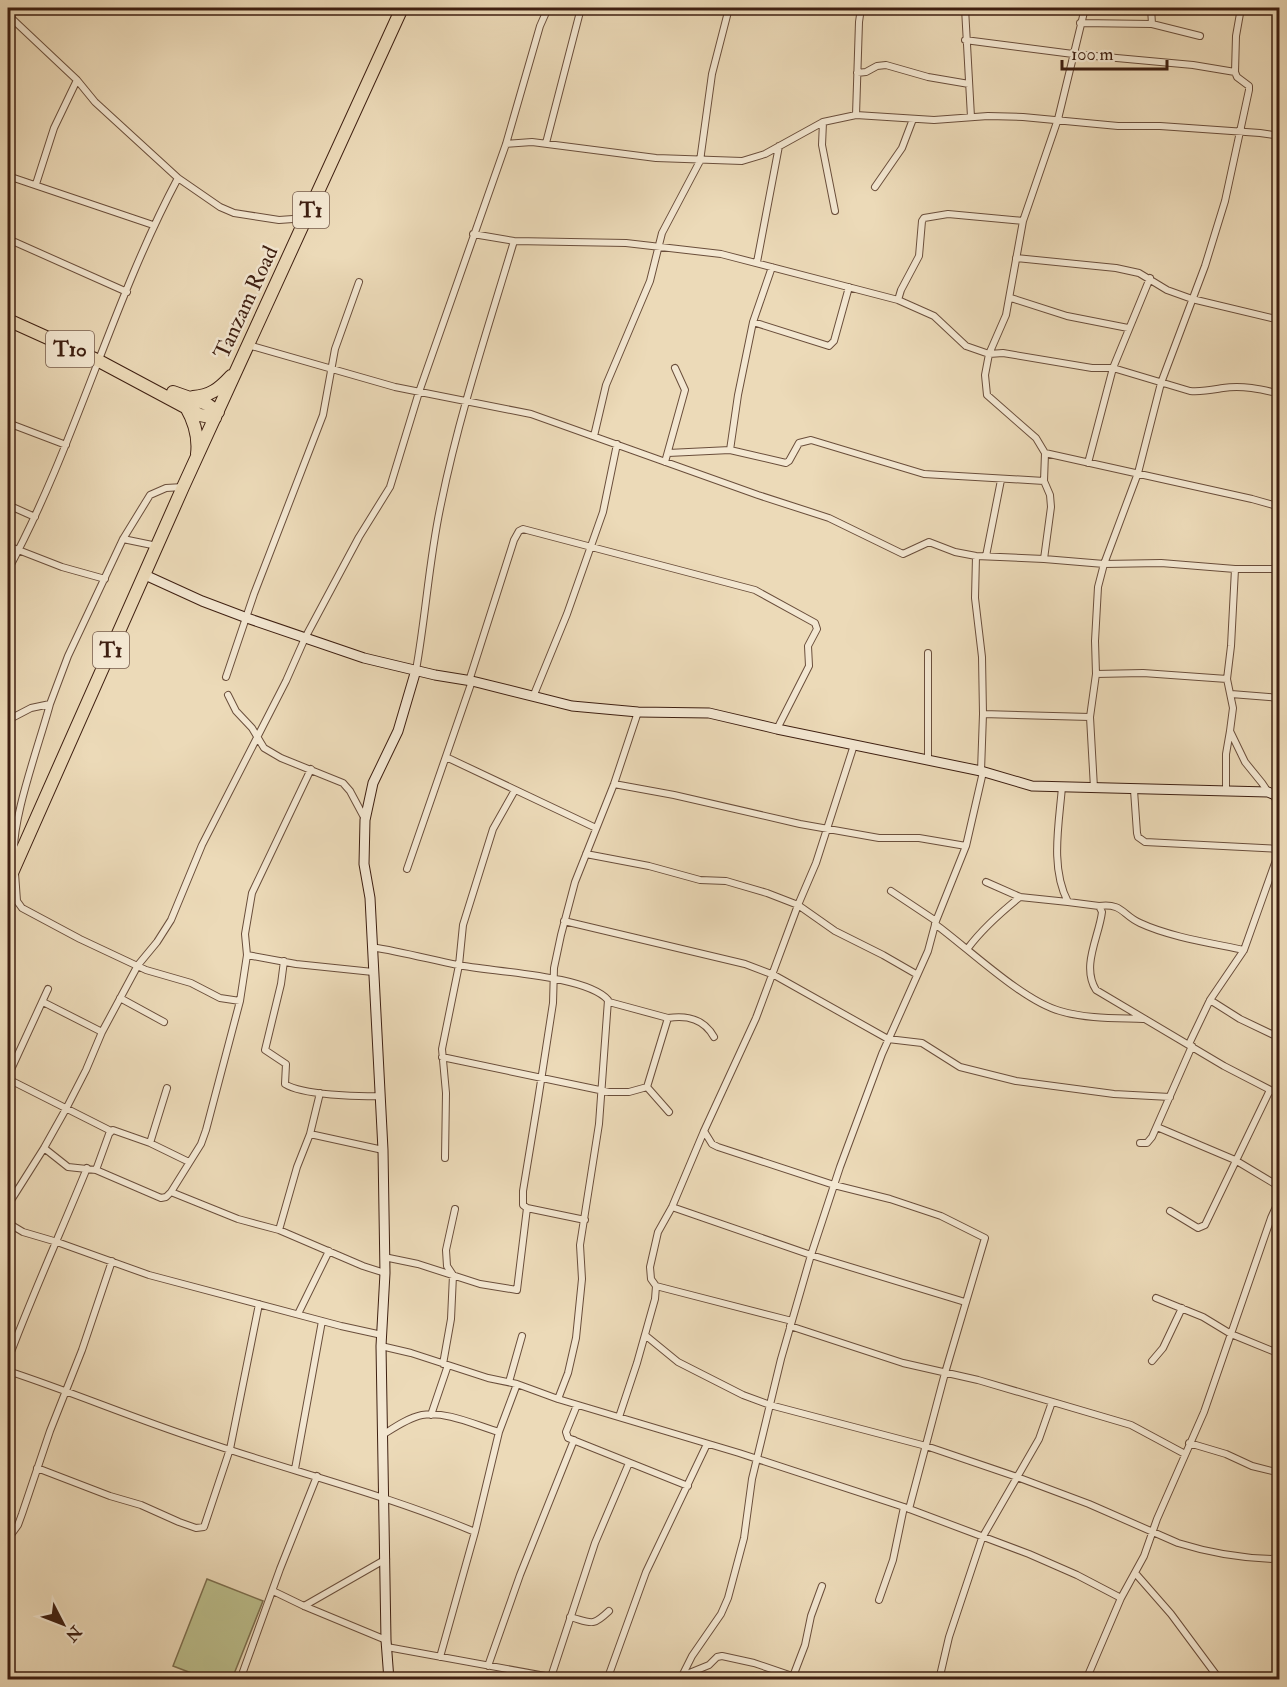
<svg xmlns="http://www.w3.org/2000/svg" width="1287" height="1687" font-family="'IM FELL Double Pica',serif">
<rect width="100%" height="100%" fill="#ecdab8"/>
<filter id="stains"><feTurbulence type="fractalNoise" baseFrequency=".00333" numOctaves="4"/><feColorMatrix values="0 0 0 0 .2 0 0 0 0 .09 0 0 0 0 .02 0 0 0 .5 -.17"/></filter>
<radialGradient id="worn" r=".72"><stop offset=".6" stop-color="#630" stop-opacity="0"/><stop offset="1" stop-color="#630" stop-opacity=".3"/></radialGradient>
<path fill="#bbbe8c" stroke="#7c6e4e" stroke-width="1.5" d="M207,1579L263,1601L232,1679H207L173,1666Z"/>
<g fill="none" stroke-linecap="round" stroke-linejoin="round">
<defs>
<path id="street" d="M965,8L971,117
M1151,8L1152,24
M8,15L77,80L95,102L178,178L220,207L234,213L279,220L307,218
M1080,23L1152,24L1200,36
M965,40L1073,54L1193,65L1235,72
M857,73L866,72L877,66L886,65L928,77L969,84
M856,115L859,22L861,8
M823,122L822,145L835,211
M546,143L581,8
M506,144L532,142L656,158L742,161L765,154L823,122L856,115L934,120L988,116L1023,117L1118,126H1160L1260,133L1280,136
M8,176L153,225
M36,184L54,128L77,80
M875,187L902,148L913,119
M473,234L514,241L626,243L721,254L898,300L934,316L966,346L989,354L1003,353L1092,368H1113L1190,391C1202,392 1211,390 1223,388C1242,385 1261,389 1280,394
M8,239L127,292
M1016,258L1116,268L1139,273L1167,290L1192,299L1280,320
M757,262L779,146
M772,267L753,322L738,395L730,450L786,463L789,461L799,443L811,440L924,474L1044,481
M1011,298L1067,316L1128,328
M898,300L901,290L919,256L922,221L924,218L948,214L1023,221
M753,322L829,346L834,341L849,287
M248,345L395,387L531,414L758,495L829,518L903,554L929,542L955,552L976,556L1044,559L1104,564L1161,563L1235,569H1280
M8,423L66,445
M594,436L606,385L650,281L662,233L700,161L712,74L729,8
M668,453L730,450
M1045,453L1252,499L1280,507
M665,462L685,390L675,368
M1088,463L1113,368L1150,278
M8,505L35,517
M123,539L157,546
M8,546L62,567L105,579
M976,556L975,598L982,657L983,714L981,771
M986,556L1001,480
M1044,559L1051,507L1050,495L1044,481L1045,453L1036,438L987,395L985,375L989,354L1006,315L1023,221L1058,119L1085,8
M1235,569L1231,646L1227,679L1233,708L1230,731L1245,762L1262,783L1268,792
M8,570C76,444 111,304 178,178
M928,653V760
M416,670C426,615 429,559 441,504C459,415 488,328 514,241
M1096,674L1143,673L1227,679
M226,677L254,594L323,415L335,349L359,282
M469,681L514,540L519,531L523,529L755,590L815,623L817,629L808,646L809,666L777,729
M1231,694L1280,698
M228,695L236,711L252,728L264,748L281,758L343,783L350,791L365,819
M533,697L567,614L603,512L617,444
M983,714L1090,717
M8,720L31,708L50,704L68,656L123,539L150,495L166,488L183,487
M446,757L596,828
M614,784L674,795L800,824L879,838H919L966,846
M1062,787C1059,824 1050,868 1068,902L1099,906L1102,912C1099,937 1081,966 1096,990L1224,1066L1280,1095
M1094,788L1090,717L1096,674L1095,641L1098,587L1104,564L1138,473L1161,383L1205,266L1225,201L1249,90V86L1237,77L1235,72L1236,36L1241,8
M1134,790L1137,833L1138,837L1145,842L1280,849
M1226,792V754L1230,731
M586,854L649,866L700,880L726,881L767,893L798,905L835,931L883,955L916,974
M15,859C8,828 41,739 50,704
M407,869L472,681
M15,873L17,901L22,908L80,939L146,970L191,983L220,998L240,1001
M986,882L1020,897L1068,902
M891,891L936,921
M1099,906C1123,903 1122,915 1140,923C1170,937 1211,943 1244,950
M564,921L745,964L774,975L888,1039L922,1043L960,1067L1016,1081L1114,1094L1170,1097
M935,924C969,949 1023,1001 1060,1011C1087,1019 1116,1018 1143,1019
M372,947C401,952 429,959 458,965C493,972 586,975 608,1000L599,1124L580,1245L582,1279L576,1338L568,1373L558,1399
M968,948C983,928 1000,913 1020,897
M247,955L296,964L373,972
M284,961L281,984L265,1050L286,1064L285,1084C302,1095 359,1097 381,1096
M120,998L164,1022
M1210,1000L1240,1019L1280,1038
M43,1002L102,1032
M668,1018C688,1015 704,1019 714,1037
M1189,1044L1210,1000L1244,950L1280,849
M442,1057L609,1092H629L647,1087L668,1018L609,1002
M8,1076L48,989
M8,1079L111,1131
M647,1087L669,1112
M1157,1127L1235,1160L1280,1187
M704,1131L712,1144L718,1147L834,1185L890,1199L941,1216L985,1238L945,1373L909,1509
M310,1134L383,1150
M150,1143L167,1088
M1140,1143H1147L1152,1137L1192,1046
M44,1148L68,1167L96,1170L161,1198L166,1197L171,1192L201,1144L206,1130L240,1001L247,955L245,934L252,893L311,769
M445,1158L446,1093L442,1049L459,965L463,925L493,829L515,790
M96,1170L109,1134L113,1130L150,1143L189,1162
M171,1192L238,1219L279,1230L363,1266L385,1273
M8,1205L44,1148L67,1107L86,1070L102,1032L138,965L157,942L171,920L202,845L286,681L305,638L359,537L390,487L419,392L506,144L540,26L548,8
M672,1207L811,1255L965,1302
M1170,1211L1198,1228L1205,1225L1270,1090
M585,1220L527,1208L523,1205V1191L538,1100L553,1003L554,968L561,935L575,882L614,784L638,712
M8,1223L23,1232L57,1242L149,1275L341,1326L382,1335
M279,1230L297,1167L310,1134L320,1093
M384,1257L418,1264L480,1284L517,1290L527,1208
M656,1286L792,1321
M1156,1298L1203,1317L1231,1334L1280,1354
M298,1314L329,1251
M790,1326L903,1363L978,1380L1131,1425L1185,1454
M645,1335L678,1362L743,1395L770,1405L926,1446L1017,1477L1089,1504L1178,1543C1210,1553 1246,1559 1280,1559
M381,1346L411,1353L488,1378L517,1384L558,1399L739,1453L904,1507L1029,1554L1077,1575L1121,1598
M8,1360C32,1295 61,1232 87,1168
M1152,1361L1163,1348L1182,1308
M443,1364L451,1319L453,1275L447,1266L446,1250L455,1209
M8,1371C72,1392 133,1418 197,1439C290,1471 385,1494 475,1532
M509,1382L522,1336
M577,1405L566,1432L568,1438L688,1486
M431,1415L448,1365
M619,1417L637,1363L655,1299L656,1286L651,1279L650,1267L658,1232L672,1207L704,1131L756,1018L798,905L816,863L854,745
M384,1434C395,1427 408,1418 422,1415C447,1411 475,1425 499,1432
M1189,1443L1226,1454L1252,1466L1280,1473
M37,1468L110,1496L141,1505L179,1522L196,1528L204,1527L230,1449L259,1304
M295,1469L322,1321
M8,1539L18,1525L22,1514L50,1431L82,1350L112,1261
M1136,1574L1171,1614L1220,1680
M273,1591L304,1606L386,1640
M879,1600L893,1560L904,1507
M304,1606L386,1559
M570,1617C592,1623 592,1627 609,1611
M387,1647L567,1680
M440,1657L475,1532L499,1432L517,1384
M488,1666L520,1575L574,1440
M8,1672L25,1680
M682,1676L709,1665L717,1657L722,1656L754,1663L804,1680
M551,1677L595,1543L629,1463
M792,1679L805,1645L811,1616L822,1586
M240,1680L280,1569L317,1476
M607,1680L646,1572L707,1444
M680,1680L692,1656L721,1614L728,1598L744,1538L752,1479L781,1359L811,1255L840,1167L882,1054L928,951L936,921L966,846L983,772
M939,1680L949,1637L982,1538L1039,1439L1052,1402
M1086,1680L1121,1598L1144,1556L1157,1519L1204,1412L1271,1218L1280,1198"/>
<path id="secondary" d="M145,575L202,601L247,618L364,658L435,675L472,681L572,706L638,712L709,713L777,729L981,771L1032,786L1268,792L1275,795L1280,803
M389,1680L386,1640L381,1346L385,1273L383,1150L370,898L364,864L365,820L373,783L398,731L416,670"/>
<path id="highway" d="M8,320L99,361L200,415L215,418
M173,392L207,404L218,412
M193,397C210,396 219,389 231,376
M186,407C194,421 199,438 197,454
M8,882L183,487L402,8"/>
</defs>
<use href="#street" stroke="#6a4e3b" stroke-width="8"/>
<use href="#secondary" stroke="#3e1f11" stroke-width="11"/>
<use href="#highway" stroke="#3e1f11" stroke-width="14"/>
<use href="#street" stroke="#f3e7d1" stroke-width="6"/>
<use href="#secondary" stroke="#f3e7d1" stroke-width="9"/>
<use href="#highway" stroke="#ecdab8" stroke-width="12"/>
</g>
<g text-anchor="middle" stroke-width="5" stroke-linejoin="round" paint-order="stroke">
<g fill="#f3e7d1" stroke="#745b4b" stroke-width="1.5">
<rect x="293" y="192" width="36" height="36" rx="4.5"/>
<rect x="46" y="331" width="48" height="36" rx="4.5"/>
<rect x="93" y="632" width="36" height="36" rx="4.5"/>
</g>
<g font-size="21" font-weight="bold" fill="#3e1f11">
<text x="311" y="217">T1</text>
<text x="70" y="356">T10</text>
<text x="111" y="657">T1</text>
</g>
<g font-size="22" fill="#3e1f11" stroke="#f3e7d1">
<text transform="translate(245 302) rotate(-65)" y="8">Tanzam Road</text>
</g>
</g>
<rect width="1287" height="1687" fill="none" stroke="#ecdab8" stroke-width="30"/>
<rect x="9" y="9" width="1269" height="1669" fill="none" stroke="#3e1f11" stroke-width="3"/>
<rect x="15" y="15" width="1257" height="1657" fill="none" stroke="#3e1f11" stroke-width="1.5"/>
<g transform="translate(63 1624) rotate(132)" stroke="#f3e7d1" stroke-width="4.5" paint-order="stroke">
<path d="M0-4.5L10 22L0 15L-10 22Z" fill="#3e1f11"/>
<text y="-9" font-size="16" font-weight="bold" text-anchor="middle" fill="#3e1f11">N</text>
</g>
<path d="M1062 60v9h105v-9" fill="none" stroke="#3e1f11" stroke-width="3"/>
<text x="1071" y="60" font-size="18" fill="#3e1f11" stroke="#f3e7d1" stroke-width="4.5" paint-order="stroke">100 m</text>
<rect width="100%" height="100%" filter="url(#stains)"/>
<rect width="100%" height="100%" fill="url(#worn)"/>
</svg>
